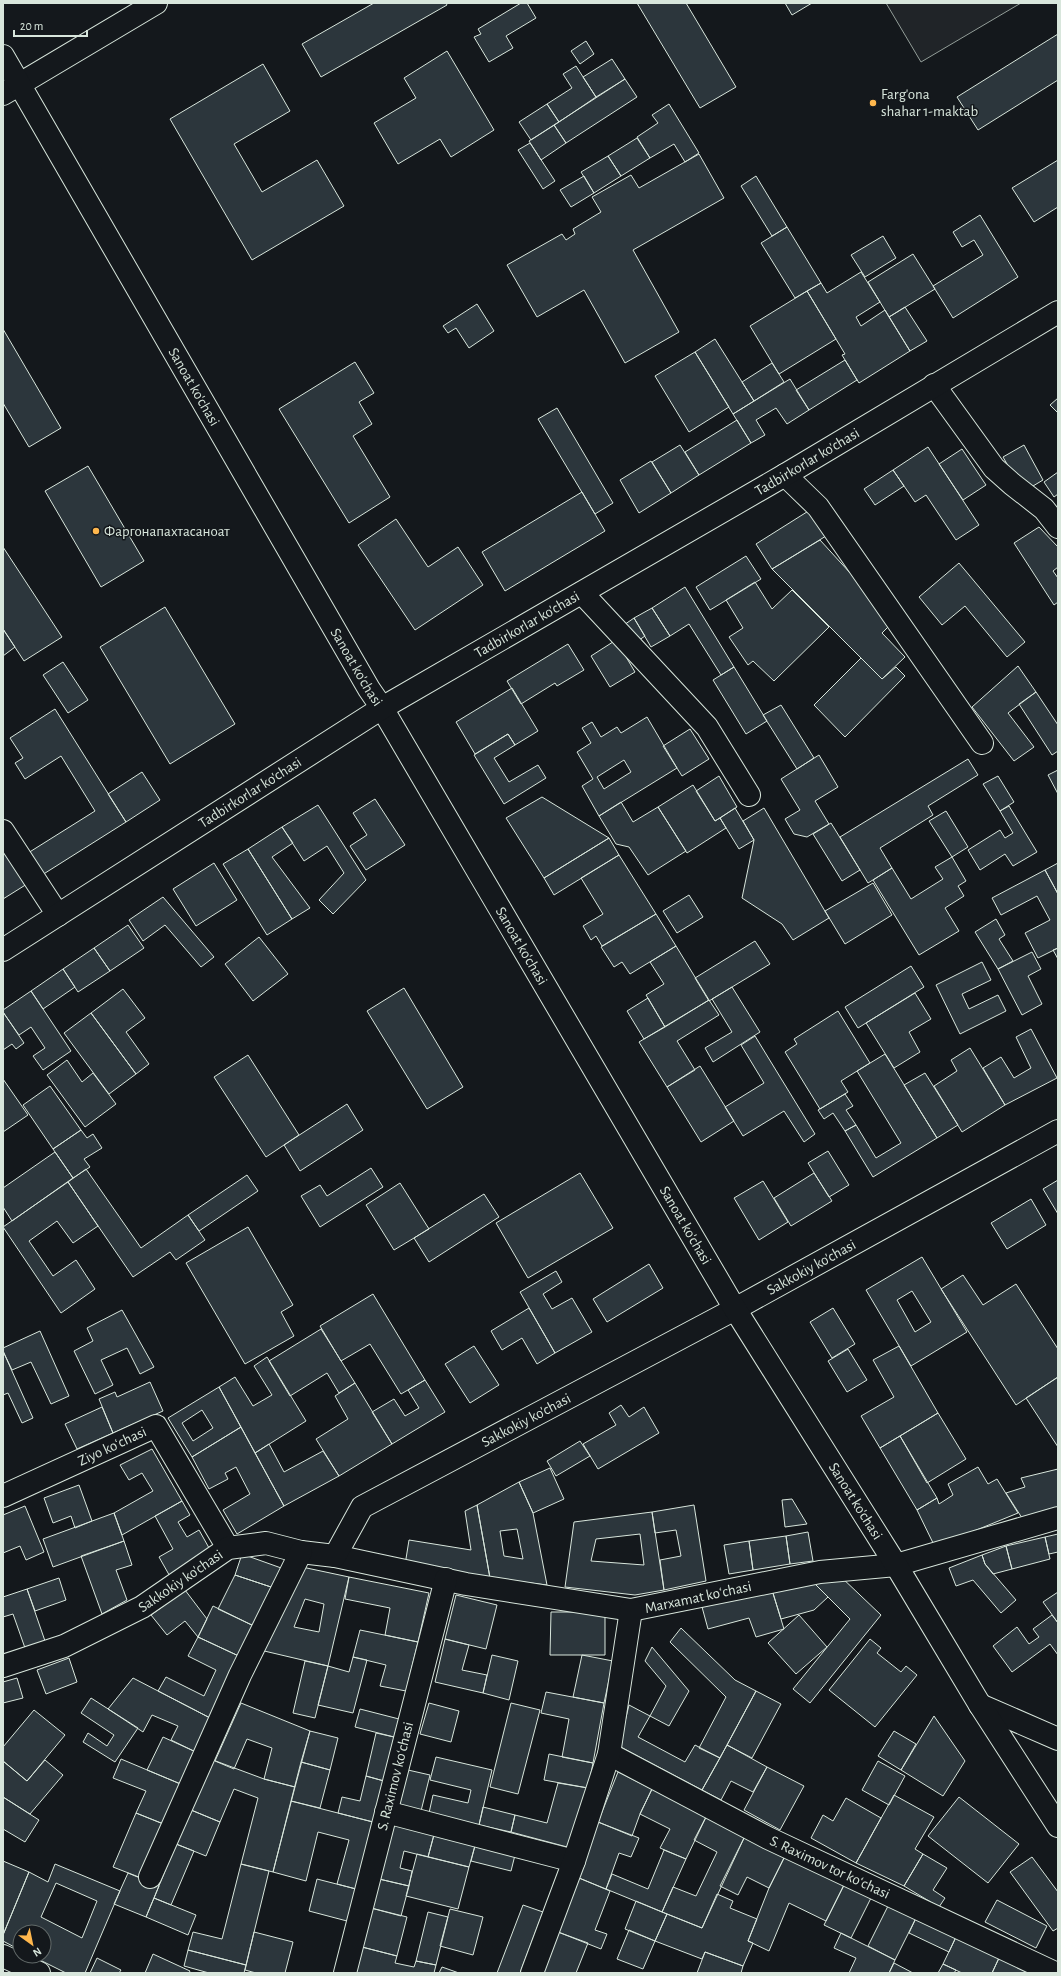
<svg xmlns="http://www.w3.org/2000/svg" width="1061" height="1976" font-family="'Alegreya Sans',sans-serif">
<rect width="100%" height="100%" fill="#14181c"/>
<path fill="#202428" stroke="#939e99" d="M886,3H1021L921,62Z"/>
<path fill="#2c363c" stroke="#d8e6dc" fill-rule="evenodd" d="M374,3H446L447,5L321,77L302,44Z
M521,3H527L536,18L506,36L513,48L489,62L474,37L481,34L478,29Z
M637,3H686L736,87L700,108Z
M785,3H812L792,15Z
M1058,34V80L978,130L957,97Z
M586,41L594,54L580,64L571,51Z
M447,51L494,130L451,157L440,139L398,164L374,123L416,98L404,78Z
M612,59L625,79L596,97L583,77Z
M263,64L290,111L234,144L262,192L317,160L344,206L252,260L170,119Z
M576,66L596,97L559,122L547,104L572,88L563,74Z
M625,79L637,97L566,143L554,125Z
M547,104L559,122L531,140L519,122Z
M669,104L699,153L685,162L674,144L650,158L637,137L658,123L652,115Z
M554,125L566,143L541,160L529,141Z
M637,138L650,158L621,176L608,156Z
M530,143L555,181L543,189L518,150Z
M699,154L724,198L633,250L679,332L625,363L584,290L537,317L507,265L562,234L566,240L575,234L573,229L601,212L592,197L631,175L639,188Z
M608,156L621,176L594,193L581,172Z
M1058,160V207L1034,222L1012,188Z
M584,176L594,193L571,207L560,190Z
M756,176L787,227L772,236L741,186Z
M980,215L1018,277L953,318L933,286L983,255L974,240L962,247L953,232Z
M787,227L821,283L795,298L761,243Z
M883,236L896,258L865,277L851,255Z
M913,254L935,289L889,317L868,282Z
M861,272L880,302L856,317L861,326L885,310L910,351L859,383L842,355L845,354L807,291L821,283L827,293Z
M807,291L836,339L779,374L750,326Z
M477,304L494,331L469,348L456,328L448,333L443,326Z
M905,307L927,341L910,351L889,317Z
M3,329L61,428L29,447L3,403Z
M715,339L754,401L733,414L695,352Z
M695,352L729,407L689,432L655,376Z
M845,360L857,380L809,410L796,390Z
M355,362L374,393L359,402L372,424L353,436L390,497L349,523L279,409Z
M772,363L784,382L754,401L742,382Z
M790,379L809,410L787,424L776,408L756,420L765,435L751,443L733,414Z
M1058,398V413L1050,405Z
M557,408L613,503L595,514L538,419Z
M737,420L751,443L699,475L685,452Z
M680,445L699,475L671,493L652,462Z
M1024,445L1043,480L1023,492L1003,457Z
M928,447L979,525L956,540L926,495L915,502L893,470Z
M962,449L986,485L963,500L939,464Z
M651,461L671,493L639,513L620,480Z
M88,466L144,561L101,587L45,491Z
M893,470L904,486L875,505L864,489Z
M1058,472V494L1054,497L1044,482Z
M582,492L605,531L505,591L482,552Z
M810,510L826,536L772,569L756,544Z
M396,519L428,567L458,547L483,585L415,630L358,545Z
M1039,527L1058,547V567L1053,571L1058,578V602L1054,605L1014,543Z
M820,540L894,621L882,633L905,657L882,679L772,569Z
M3,547L62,637L24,661L3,629Z
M746,556L761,579L710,610L696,587Z
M959,563L1025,642L1007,657L965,606L942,625L919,597Z
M755,582L772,609L792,590L829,627L774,681L753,661L748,665L729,637L743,628L726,600Z
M685,587L734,667L721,675L689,624L670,636L652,608Z
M165,607L235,724L170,764L100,647Z
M652,608L670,636L651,647L634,618Z
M634,618L645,636L632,645L621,627Z
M3,629L15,647L3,656Z
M616,640L635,672L610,687L591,656Z
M568,644L584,670L557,686L555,683L521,704L507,681Z
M861,658L882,679L896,667L905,676L845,737L814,705Z
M63,662L88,700L68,713L43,675Z
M1018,666L1036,692L1008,713L1034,747L1014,761L972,707Z
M734,667L767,721L746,734L713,680Z
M512,688L538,731L515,745L508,734L475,754L456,722Z
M1036,692L1058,725V751L1052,755L1019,704Z
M781,705L814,758L797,769L763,715Z
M55,709L126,822L42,875L28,853L95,811L61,756L25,779L15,763L23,758L10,738Z
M647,717L677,768L599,816L582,786L593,779L577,752L591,743L582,728L592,722L601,737L617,727L621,733ZM624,760L631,772L604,789L597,777Z
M690,729L709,759L682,776L663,746Z
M508,734L515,745L494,758L509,782L538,765L546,778L504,804L474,755Z
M819,755L838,787L815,801L829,824L807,837L794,834L785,819L800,810L781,779Z
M968,759L978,775L928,806L933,815L880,848L892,868L868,883L840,837Z
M1058,770V794L1048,775Z
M142,772L160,800L126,822L108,794Z
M719,776L737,807L715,821L696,791Z
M998,776L1014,802L1000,811L983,784Z
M693,785L715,821L720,818L726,828L687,853L658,807Z
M542,797L609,838L544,878L506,818Z
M375,799L405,845L366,870L350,846L367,835L353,813Z
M621,802L633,822L658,807L686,851L648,875L629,847L616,844L599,816Z
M318,805L366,880L333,914L319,900L344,873L327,846L304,861L282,827Z
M1009,806L1037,852L1013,866L1005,854L980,870L968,850L1000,830L1005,838L1013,833L1000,811Z
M735,808L754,840L739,849L720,818Z
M764,808L829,918L793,940L782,924L742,898L754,840L743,821Z
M946,811L968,847L952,857L929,821Z
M831,823L860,870L842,881L813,834Z
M282,827L293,843L272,857L310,908L292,919L248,849Z
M609,838L619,855L554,895L544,878Z
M3,848L27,884L3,899Z
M248,849L292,919L267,935L223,864Z
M619,855L656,914L602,946L596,936L591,940L583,926L603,914L581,878Z
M952,857L966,881L958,886L964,896L945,908L959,931L919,955L873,880L892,868L911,899L943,879L935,867Z
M214,863L237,900L196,926L173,889Z
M1058,863V894L1045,870Z
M1045,870L1058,894V948L1038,958L1025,933L1050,920L1037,896L1001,915L992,898Z
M873,883L892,915L845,944L825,911Z
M689,895L703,917L677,933L663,911Z
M163,897L214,957L201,967L165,925L143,941L129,920Z
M656,914L676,946L630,974L622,962L614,967L601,947Z
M996,919L1005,935L999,939L1013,961L998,969L975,932Z
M128,925L144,948L110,971L94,948Z
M259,937L288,974L253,1001L225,964Z
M755,941L770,964L709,1001L695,978Z
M676,946L709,1000L665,1027L646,995L664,984L650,962Z
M94,948L110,971L78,992L63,969Z
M1058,948V959L1053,950Z
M1032,952L1041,969L1028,976L1042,1004L1022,1015L998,969Z
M982,962L991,980L962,994L969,1009L998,995L1006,1011L960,1034L936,985Z
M911,966L924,987L858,1028L845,1007Z
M63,969L75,987L43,1009L31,991Z
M732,987L760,1032L713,1062L705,1048L732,1032L712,999Z
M404,988L463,1087L427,1109L367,1011Z
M123,989L145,1018L126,1032L149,1064L136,1074L91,1013Z
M31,991L71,1051L43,1070L33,1056L45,1048L31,1027L19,1035L3,1012V1010Z
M915,993L931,1019L909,1032L920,1052L894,1068L866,1023Z
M648,998L665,1027L644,1039L627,1011Z
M709,1000L719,1015L677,1041L695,1070L667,1087L639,1042Z
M838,1011L870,1063L841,1081L848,1092L820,1109L785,1052L797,1044L794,1039Z
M3,1012L24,1043L16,1049L12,1044L3,1050Z
M91,1013L136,1074L109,1094L64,1033Z
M1031,1029L1057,1078L1005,1105L983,1068L1001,1057L1014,1078L1031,1068L1016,1037Z
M755,1036L815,1134L804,1142L784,1111L743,1136L725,1107L764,1083L741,1045Z
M970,1048L1005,1105L962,1132L934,1086L957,1071L951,1060Z
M885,1054L937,1138L873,1177L845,1131L856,1125L876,1158L901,1143L857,1071Z
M248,1055L299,1135L266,1157L214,1077Z
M67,1060L82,1082L93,1073L116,1104L85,1127L47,1075Z
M700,1066L734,1121L701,1142L667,1087Z
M925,1073L958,1125L937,1138L904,1085Z
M3,1079L28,1115L3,1132Z
M50,1086L81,1130L53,1149L23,1105Z
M845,1094L853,1106L846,1110L856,1125L845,1131L833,1113L824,1119L818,1110Z
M347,1104L363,1130L300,1171L284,1145Z
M81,1130L87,1138L93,1134L102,1148L84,1159L90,1167L73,1178L53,1149Z
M828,1151L849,1185L829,1197L808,1163Z
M55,1152L73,1178L12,1221L3,1207V1188Z
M371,1168L383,1187L320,1227L301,1196L320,1185L327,1196Z
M86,1169L141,1248L188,1215L205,1240L176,1260L170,1252L133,1277L68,1182Z
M580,1173L613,1228L528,1278L496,1223Z
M814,1173L832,1201L791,1226L774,1198Z
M247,1175L258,1191L199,1231L188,1215Z
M1058,1180V1214L1043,1189Z
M763,1181L788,1222L759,1240L734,1198Z
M68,1182L98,1226L73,1243L57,1221L29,1241L53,1276L76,1260L95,1289L61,1313L3,1227Z
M400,1183L429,1229L394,1250L366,1205Z
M484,1194L499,1217L429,1262L414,1238Z
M1031,1199L1046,1225L1007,1249L991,1223Z
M248,1227L293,1305L281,1312L294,1336L245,1364L186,1263Z
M922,1257L967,1332L911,1366L866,1290ZM912,1291L931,1322L915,1332L897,1300Z
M649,1264L663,1288L607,1322L593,1299Z
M556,1271L562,1282L543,1294L552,1309L572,1298L592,1332L555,1353L520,1292Z
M963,1275L983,1305L1016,1284L1058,1349V1377L1016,1405L941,1289Z
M373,1294L425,1380L401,1394L370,1344L341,1361L320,1326Z
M529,1308L555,1353L537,1364L522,1338L502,1350L491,1331Z
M833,1308L855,1344L832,1358L810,1322Z
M122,1310L154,1367L140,1374L127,1348L101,1360L113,1385L95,1394L74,1351L93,1341L87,1328Z
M321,1329L355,1383L339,1393L327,1373L290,1396L269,1361Z
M40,1331L69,1396L51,1404L31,1362L12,1370L3,1351V1348Z
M474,1346L499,1385L470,1403L445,1364Z
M899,1346L938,1413L880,1448L861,1416L894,1397L873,1360Z
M848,1349L867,1380L847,1392L828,1361Z
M3,1351L33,1418L22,1423L8,1393L3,1395Z
M267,1357L306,1421L255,1453L219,1387L235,1377L253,1406L272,1395L254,1366Z
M1058,1377V1447L1026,1398Z
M425,1380L445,1412L392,1444L372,1412L394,1399L405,1416L419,1408L408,1390Z
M150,1382L163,1411L113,1433L99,1399L115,1392L117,1397Z
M355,1383L392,1444L339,1476L316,1439L348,1419L335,1396Z
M219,1387L241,1427L192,1457L168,1418ZM202,1410L213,1428L193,1441L182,1423Z
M621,1405L629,1417L644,1407L659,1433L598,1469L583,1444L616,1425L609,1413Z
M102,1407L113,1433L77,1449L65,1424Z
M938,1413L966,1459L927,1483L900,1436Z
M241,1427L284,1506L237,1534L223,1510L250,1494L236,1467L225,1473L228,1479L209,1489L192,1457Z
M900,1436L937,1498L917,1510L880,1448Z
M580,1441L590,1456L556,1476L547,1461Z
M269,1444L284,1472L323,1451L339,1476L284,1506L255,1453Z
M152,1449L182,1501L122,1535L114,1513L153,1491L142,1473L129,1480L120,1465Z
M978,1467L988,1484L997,1479L1018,1513L935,1547L917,1510L937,1498L939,1504L953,1495L948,1484Z
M550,1468L564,1499L533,1513L519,1482Z
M1058,1469V1509L1022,1518L1006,1493L1025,1487L1021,1478Z
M519,1482L533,1513L547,1585L490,1578L477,1505ZM517,1529L523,1559L504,1556L500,1531Z
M79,1485L92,1521L75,1528L71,1516L53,1523L44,1498Z
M792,1499L807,1524L785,1527L782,1500Z
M182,1501L190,1515L178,1522L187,1537L199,1530L213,1555L172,1580L159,1557L173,1549L155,1516Z
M477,1505L490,1578L405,1565L409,1540L471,1550L465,1511Z
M694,1505L706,1581L664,1590L660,1560L681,1556L676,1530L655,1533L652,1512Z
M25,1506L44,1552L26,1560L20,1546L3,1553V1515Z
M652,1512L664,1590L635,1595L565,1587L574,1522ZM640,1534L644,1565L591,1561L596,1539Z
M114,1513L124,1541L53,1567L43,1539Z
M808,1532L813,1561L790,1564L786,1536Z
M1058,1534V1552L1049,1554L1045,1537Z
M786,1536L790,1564L753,1570L749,1541Z
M1045,1537L1050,1559L1012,1569L1006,1546Z
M124,1541L132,1565L116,1570L127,1600L102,1614L81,1556Z
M749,1541L753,1570L729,1574L724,1545Z
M1006,1546L1012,1569L993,1574L985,1564L982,1555Z
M242,1554L284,1569L277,1589L235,1575Z
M982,1555L985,1564L1016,1600L1001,1613L973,1580L956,1586L949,1568Z
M302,1567L349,1577L328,1666L260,1650ZM305,1599L324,1604L319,1632L294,1627Z
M235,1575L277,1589L258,1628L218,1609Z
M839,1575L881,1615L810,1703L793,1689L850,1619L812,1581Z
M349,1577L429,1593L418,1642L385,1635L390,1608L345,1599Z
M59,1578L66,1600L35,1611L27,1589Z
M812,1581L828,1597L814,1610L781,1619L772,1590Z
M27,1589L45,1641L25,1648L13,1614L3,1617V1597Z
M185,1590L207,1619L198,1637L185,1621L167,1635L151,1615Z
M772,1590L784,1629L756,1637L749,1618L708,1629L702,1607Z
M1058,1592V1623L1043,1602Z
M456,1595L497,1605L486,1649L445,1639Z
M213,1606L258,1628L243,1658L198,1637Z
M551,1612H605V1655H550Z
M799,1615L827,1647L796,1674L768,1643Z
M1052,1615L1058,1623V1655L1050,1644L1012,1672L993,1646L1017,1627L1029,1644L1039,1637L1033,1629Z
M681,1628L735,1680L756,1691L720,1758L699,1748L726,1697L670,1642Z
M360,1630L418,1642L406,1691L380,1686L386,1665L353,1657Z
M198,1637L243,1658L214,1720L158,1691L166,1677L204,1696L216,1670L188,1656Z
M445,1639L469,1645L462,1670L487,1675L483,1693L435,1682Z
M870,1639L881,1648L877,1653L901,1672L906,1666L917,1675L875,1727L829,1690Z
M652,1647L689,1691L669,1726L650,1716L666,1686L645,1661Z
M492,1655L518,1661L509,1700L483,1693Z
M582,1655L613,1661L604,1703L573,1697Z
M353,1657L367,1660L353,1713L318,1705L328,1666L349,1672Z
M69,1658L77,1682L46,1694L37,1670Z
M305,1661L328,1666L315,1718L293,1713Z
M17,1678L23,1698L3,1703V1682Z
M133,1678L214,1720L198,1753L171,1740L178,1726L152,1715L143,1732L108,1709Z
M756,1691L781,1704L752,1758L727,1745Z
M546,1692L604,1703L593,1763L562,1757L569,1719L541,1713Z
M91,1698L138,1728L115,1762L83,1742L88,1733L107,1746L114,1735L81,1713Z
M241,1703L310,1731L295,1787L264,1779L272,1748L247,1739L234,1769L215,1761Z
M429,1703L459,1711L451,1742L420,1734Z
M511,1703L540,1710L518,1794L490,1787Z
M629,1705L650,1716L638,1737L685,1762L695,1745L720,1758L702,1790L619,1746Z
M360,1709L399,1719L394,1737L355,1727Z
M34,1710L65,1735L27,1781L3,1761V1747Z
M934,1716L965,1761L943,1796L901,1770Z
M310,1731L338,1738L330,1770L301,1762Z
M894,1731L916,1744L901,1770L878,1756Z
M376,1733L394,1737L384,1781L366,1776Z
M163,1737L198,1753L183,1785L147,1770Z
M727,1745L767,1767L753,1792L731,1781L721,1800L702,1790Z
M549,1754L593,1763L588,1788L544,1780Z
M436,1757L492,1770L479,1825L429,1813L433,1795L468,1803L471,1790L430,1780Z
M121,1759L183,1785L166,1825L136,1813L146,1791L113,1778Z
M45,1760L63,1775L30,1814L3,1797V1761L27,1781Z
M213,1760L264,1779L295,1787L273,1872L241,1864L258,1798L234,1789L220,1822L191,1810Z
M878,1761L905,1776L889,1805L862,1790Z
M301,1762L330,1770L320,1808L291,1801Z
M767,1767L804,1786L780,1830L744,1810Z
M408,1770L430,1775L421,1811L399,1806Z
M618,1772L652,1789L640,1814L632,1836L598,1822Z
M366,1776L384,1781L373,1822L338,1813L342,1797L360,1801Z
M558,1783L588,1788L571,1848L511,1832L515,1815L547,1823Z
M652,1789L707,1815L686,1859L660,1848L670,1829L640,1814Z
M894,1795L934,1817L915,1849L923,1854L904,1886L856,1863Z
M3,1797L39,1820L25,1842L3,1829Z
M959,1797L1019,1844L988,1883L928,1836Z
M846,1798L881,1818L856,1863L811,1838L823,1815L833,1821Z
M291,1801L373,1822L356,1889L337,1884L349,1840L318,1832L306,1881L273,1872Z
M483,1807L515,1815L511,1832L479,1825Z
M191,1810L220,1822L206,1856L176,1844Z
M136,1813L166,1825L144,1879L113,1867Z
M706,1817L745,1836L702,1928L662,1912L673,1887L696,1896L717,1852L694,1840Z
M393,1821L435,1831L428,1857L404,1851L400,1868L412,1871L409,1886L379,1879Z
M598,1822L639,1838L631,1857L619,1853L606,1889L579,1878Z
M435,1831L476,1842L469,1867L428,1857Z
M745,1836L785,1856L769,1888L747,1877L738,1895L720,1886Z
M476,1842L516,1851L511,1871L471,1861Z
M176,1844L194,1851L171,1905L154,1898Z
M664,1850L686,1859L662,1912L606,1889L612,1874L648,1889Z
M417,1854L469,1867L458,1909L406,1896Z
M923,1854L947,1868L933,1890L945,1898L939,1907L904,1886Z
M785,1856L844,1885L826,1921L789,1903L769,1951L748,1941L769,1888Z
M1032,1857L1058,1892V1928L1053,1931L1010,1872Z
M3,1861L29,1872L3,1935Z
M55,1864L120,1891L85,1973H66L32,1956H44V1932H20V1950L3,1941V1935L29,1872L48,1882ZM56,1883L97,1901L82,1938L41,1917Z
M241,1864L269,1871L246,1965L188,1950L193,1932L222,1939Z
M128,1873L159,1886L146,1917L114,1904Z
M579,1878L610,1891L595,1930L607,1934L601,1949L558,1932Z
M317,1879L356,1889L347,1921L309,1911Z
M379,1879L409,1886L401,1916L371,1908Z
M844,1885L871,1898L851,1938L824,1925Z
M717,1894L733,1901L730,1908L757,1919L748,1941L753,1943L743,1966L705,1952L702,1959L655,1941L667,1914L702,1928Z
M154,1898L196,1915L188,1935L146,1917Z
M997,1900L1047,1926L1036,1948L985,1922Z
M636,1901L667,1914L655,1941L625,1929Z
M889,1904L916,1918L895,1960L868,1946Z
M523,1905L543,1912L520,1973H497Z
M371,1908L407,1917L397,1956L362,1947Z
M450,1909L483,1917L473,1955L440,1946Z
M428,1912L448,1917L436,1965L416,1961Z
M916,1918L956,1937L949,1952L909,1933Z
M629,1930L655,1941L643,1969L617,1959Z
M254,1932L293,1942L285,1973H256L245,1970Z
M558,1932L588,1943L576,1973H542Z
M841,1933L895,1960L889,1973H849L856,1958L834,1948Z
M956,1937L999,1958L992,1973H962L943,1964Z
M362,1947L397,1956L395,1963L414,1967L416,1961L436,1965L434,1973H355Z
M188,1950L246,1965L244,1973H209L184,1966Z
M705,1952L743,1966L741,1973H697Z
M153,1954L190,1971L189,1973H145Z
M97,1958L121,1970L119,1973H90Z
M999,1958L1030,1973H992Z
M894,1963L913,1973H889Z
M943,1964L956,1970L954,1973H938Z
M442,1967L459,1973H439Z"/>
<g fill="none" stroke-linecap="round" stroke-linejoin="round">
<defs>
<g id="minor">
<path d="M3,94L156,3"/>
<path d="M934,385L994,468L1012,484L1044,509L1058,527"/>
<path d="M785,475L818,507L982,743"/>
<path d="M582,593L707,727L749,795"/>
<path d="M3,831L58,915"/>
<path d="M3,1496L156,1426L228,1548"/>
<path d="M335,1556L466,1584L631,1610L820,1572L896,1565L1058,1518"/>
<path id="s1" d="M3,1666L64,1646L142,1607L228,1548L266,1543L301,1552L335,1556L362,1507L735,1309"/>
<path d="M980,1705L1058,1739"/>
<path d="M609,1754L768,1838L1055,1973"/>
<path d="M386,1812L574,1861"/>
<path d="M150,1877L240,1675L301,1552"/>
<path d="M3,1956L39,1973"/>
<path d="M345,1973L446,1579"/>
<path d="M532,1973L574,1861L609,1754L631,1610"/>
</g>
<g id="tertiary">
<path id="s2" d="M735,1309L1058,1131"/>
</g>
<g id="secondary">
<path id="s3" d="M3,56L369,689L382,708L735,1309L896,1565L980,1705L1058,1826"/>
<path id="s4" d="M3,950L382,708L785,475L1058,312"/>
</g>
</defs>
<use href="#minor" stroke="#d8e6dc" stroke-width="24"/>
<use href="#tertiary" stroke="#d8e6dc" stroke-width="24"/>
<use href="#secondary" stroke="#d8e6dc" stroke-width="24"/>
<use href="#minor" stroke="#14181c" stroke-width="22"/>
<use href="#tertiary" stroke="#14181c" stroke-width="22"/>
<use href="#secondary" stroke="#14181c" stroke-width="22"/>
</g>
<g fill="#ffb74d" stroke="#14181c" stroke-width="1.5">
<circle cx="873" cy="103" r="4"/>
<circle cx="96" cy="531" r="4"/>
</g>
<g text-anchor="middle" stroke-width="3" stroke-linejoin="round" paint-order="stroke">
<g font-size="15" fill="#d8e6dc" stroke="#14181c" text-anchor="start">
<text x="881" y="99">Farg'ona<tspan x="881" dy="17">shahar 1-maktab</tspan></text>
<text x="104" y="536">Фаргонапахтасаноат</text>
</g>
<g font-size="15" fill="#d8e6dc" stroke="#14181c">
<text dy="5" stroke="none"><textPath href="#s3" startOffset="382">Sanoat ko'chasi</textPath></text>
<text dy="5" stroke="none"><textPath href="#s4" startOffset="941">Tadbirkorlar ko'chasi</textPath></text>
<text dy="5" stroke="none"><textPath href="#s4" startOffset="617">Tadbirkorlar ko'chasi</textPath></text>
<text dy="5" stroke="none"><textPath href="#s3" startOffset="706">Sanoat ko'chasi</textPath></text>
<text dy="5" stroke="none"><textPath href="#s4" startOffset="293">Tadbirkorlar ko'chasi</textPath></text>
<text dy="5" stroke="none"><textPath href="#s3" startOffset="1030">Sanoat ko'chasi</textPath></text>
<text dy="5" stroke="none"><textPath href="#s3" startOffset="1354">Sanoat ko'chasi</textPath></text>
<text dy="5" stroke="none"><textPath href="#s2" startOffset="87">Sakkokiy ko'chasi</textPath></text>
<text dy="5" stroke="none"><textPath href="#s1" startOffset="606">Sakkokiy ko'chasi</textPath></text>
<text transform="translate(112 1446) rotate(-25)" y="5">Ziyo koʻchasi</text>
<text dy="5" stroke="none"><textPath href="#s3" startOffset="1678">Sanoat ko'chasi</textPath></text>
<text dy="5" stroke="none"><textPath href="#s1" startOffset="198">Sakkokiy ko'chasi</textPath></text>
<text transform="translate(698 1597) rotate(-12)" y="5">Marxamat koʻchasi</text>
<text transform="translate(395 1776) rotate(-76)" y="5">S. Raximov koʻchasi</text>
<text transform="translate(830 1867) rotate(25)" y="5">S. Raximov tor koʻchasi</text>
</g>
</g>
<rect width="1061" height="1976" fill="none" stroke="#d8e6dc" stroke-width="8"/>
<g transform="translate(32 1944) rotate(147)"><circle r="19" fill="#14181c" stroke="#626a69"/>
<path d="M0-3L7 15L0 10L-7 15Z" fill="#ffb74d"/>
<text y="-6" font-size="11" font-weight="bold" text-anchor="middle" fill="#d8e6dc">N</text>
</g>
<path d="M14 30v6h73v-6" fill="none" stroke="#d8e6dc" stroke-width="2"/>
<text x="20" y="30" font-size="12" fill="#d8e6dc" stroke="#14181c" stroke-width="3" paint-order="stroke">20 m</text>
</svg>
